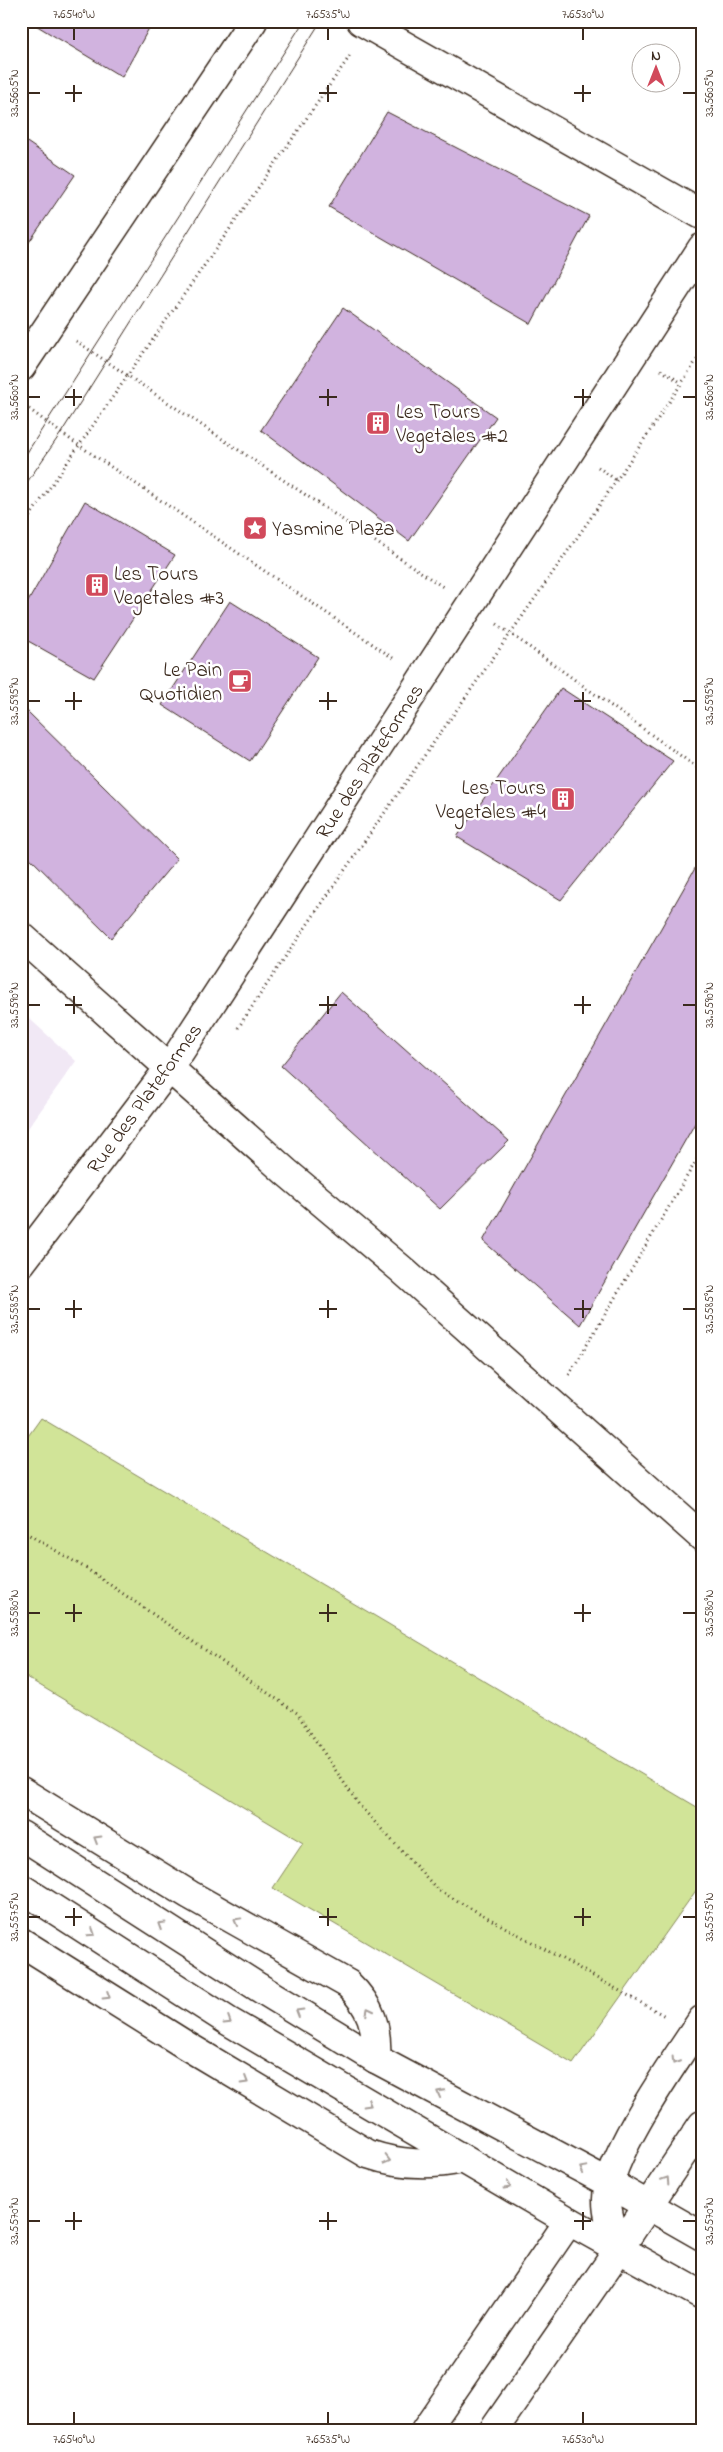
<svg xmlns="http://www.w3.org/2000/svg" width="723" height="2452" font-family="'Indie Flower',sans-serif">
<rect width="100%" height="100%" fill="#fff"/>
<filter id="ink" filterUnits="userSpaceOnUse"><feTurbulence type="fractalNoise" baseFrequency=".02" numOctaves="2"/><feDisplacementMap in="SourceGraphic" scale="10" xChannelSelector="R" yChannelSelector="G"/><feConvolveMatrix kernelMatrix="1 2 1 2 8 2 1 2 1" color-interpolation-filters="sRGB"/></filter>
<g filter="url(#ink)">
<path fill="#f1e8f5" d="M21,1011L76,1061L21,1138Z"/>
<path fill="#d1e498" stroke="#86875b" d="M41,1418L702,1810V1882L573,2064L273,1888L303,1843L21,1674V1446Z"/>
<path fill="#d1b3df" stroke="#3b2a1e" d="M29,21H153L122,77Z
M387,112L589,216L531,324L329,207Z
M21,138L75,175L21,254Z
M343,308L496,417L409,541L261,430Z
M85,501L175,555L94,678L21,637V614Z
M230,601L318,657L250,761L162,705Z
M561,688L673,761L561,900L457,837Z
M26,710L177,859L111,938L21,849V715Z
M702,856V1111L580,1325L483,1241Z
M341,992L509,1141L440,1209L281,1066Z"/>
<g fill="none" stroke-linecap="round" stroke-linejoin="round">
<defs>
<path id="street" d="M361,21L702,215
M21,367L253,21
M21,936L286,1172L401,1269L702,1537
M21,1263L170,1067L702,248
M21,1791L190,1895L348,1984C371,2006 378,2027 376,2059
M21,1942L187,2046L368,2154C400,2165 429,2166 462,2159
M425,2431L569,2221
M493,2431L619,2249"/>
<path id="secondary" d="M21,1835L258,1987L376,2059L609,2183L702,2236
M21,1888L228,2021L569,2221L702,2295
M619,2249C614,2233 607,2217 607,2201C605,2159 677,2058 702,2020
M619,2249L702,2125"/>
</defs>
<use href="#street" stroke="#3b2a1e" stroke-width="31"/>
<use href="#secondary" stroke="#3b2a1e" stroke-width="31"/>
<path stroke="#3b2a1e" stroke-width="3" stroke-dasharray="1 4" stroke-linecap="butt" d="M76,341L443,587
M661,370L682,383
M21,403L61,433L396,660
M598,467L616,480
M21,529L352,53
M497,624L702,771
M238,1028C388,800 553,581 702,352
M569,1375L702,1151
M21,1530L87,1569L297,1713L359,1805L438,1890L665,2016"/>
<use href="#street" stroke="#fff" stroke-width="28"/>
<use href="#secondary" stroke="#fff" stroke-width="28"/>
<path stroke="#3b2a1e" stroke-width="1" d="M21,462L304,21
M21,491L61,433L321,21"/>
</g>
<defs><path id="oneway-chevron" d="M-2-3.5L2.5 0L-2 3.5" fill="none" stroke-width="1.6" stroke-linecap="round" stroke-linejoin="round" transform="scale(1.25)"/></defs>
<g stroke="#a79f9a">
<use href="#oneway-chevron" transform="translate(97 1839) rotate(-149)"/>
<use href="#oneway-chevron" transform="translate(237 1921) rotate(-151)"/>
<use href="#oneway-chevron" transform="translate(161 1925) rotate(-148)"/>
<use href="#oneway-chevron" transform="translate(92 1933) rotate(33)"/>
<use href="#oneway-chevron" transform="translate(107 1996) rotate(32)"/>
<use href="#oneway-chevron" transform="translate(369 2011) rotate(-117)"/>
<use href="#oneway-chevron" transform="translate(299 2012) rotate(-149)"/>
<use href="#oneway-chevron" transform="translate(228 2021) rotate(32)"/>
<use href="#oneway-chevron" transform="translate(675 2061) rotate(122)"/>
<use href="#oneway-chevron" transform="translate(245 2081) rotate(31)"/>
<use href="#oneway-chevron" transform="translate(440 2093) rotate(-152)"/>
<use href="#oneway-chevron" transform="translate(368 2104) rotate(30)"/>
<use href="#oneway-chevron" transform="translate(387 2160) rotate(14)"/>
<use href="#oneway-chevron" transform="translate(583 2169) rotate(-152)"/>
<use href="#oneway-chevron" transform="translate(666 2180) rotate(-57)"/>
<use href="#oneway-chevron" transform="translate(508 2186) rotate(30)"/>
</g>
</g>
<path fill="none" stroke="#3b2a1e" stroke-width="2" d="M74,28V40M328,28V40M583,28V40M74,85V102M328,85V102M583,85V102M28,93H40M65,93H82M319,93H337M574,93H591M683,93H696M74,389V406M328,389V406M583,389V406M28,397H40M65,397H82M319,397H337M574,397H591M683,397H696M74,692V710M328,692V710M583,692V710M28,701H40M65,701H82M319,701H337M574,701H591M683,701H696M74,996V1014M328,996V1014M583,996V1014M28,1005H40M65,1005H82M319,1005H337M574,1005H591M683,1005H696M74,1300V1318M328,1300V1318M583,1300V1318M28,1309H40M65,1309H82M319,1309H337M574,1309H591M683,1309H696M74,1604V1622M328,1604V1622M583,1604V1622M28,1613H40M65,1613H82M319,1613H337M574,1613H591M683,1613H696M74,1908V1926M328,1908V1926M583,1908V1926M28,1917H40M65,1917H82M319,1917H337M574,1917H591M683,1917H696M74,2212V2230M328,2212V2230M583,2212V2230M28,2221H40M65,2221H82M319,2221H337M574,2221H591M683,2221H696M74,2412V2424M328,2412V2424M583,2412V2424"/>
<defs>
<symbol id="building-square" viewBox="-11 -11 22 22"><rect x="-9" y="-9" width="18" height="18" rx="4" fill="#d1495b" stroke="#fff"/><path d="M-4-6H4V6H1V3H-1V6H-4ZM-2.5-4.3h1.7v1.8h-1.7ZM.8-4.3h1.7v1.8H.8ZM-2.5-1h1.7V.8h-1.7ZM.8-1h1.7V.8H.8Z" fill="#fff"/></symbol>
<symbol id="sight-square" viewBox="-11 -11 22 22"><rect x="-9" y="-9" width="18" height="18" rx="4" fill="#d1495b" stroke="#fff"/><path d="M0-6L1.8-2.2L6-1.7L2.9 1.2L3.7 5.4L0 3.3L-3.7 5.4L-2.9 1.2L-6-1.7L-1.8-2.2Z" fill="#fff"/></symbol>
<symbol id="cafe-square" viewBox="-11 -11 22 22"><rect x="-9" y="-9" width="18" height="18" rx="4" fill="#d1495b" stroke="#fff"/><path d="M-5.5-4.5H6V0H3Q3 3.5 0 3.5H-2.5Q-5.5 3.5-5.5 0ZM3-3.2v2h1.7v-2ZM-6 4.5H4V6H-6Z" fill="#fff"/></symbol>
</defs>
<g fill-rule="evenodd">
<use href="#building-square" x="364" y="409" width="28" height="28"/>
<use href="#sight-square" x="241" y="514" width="28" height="28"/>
<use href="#building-square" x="83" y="571" width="28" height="28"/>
<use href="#cafe-square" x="226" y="667" width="28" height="28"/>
<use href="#building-square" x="549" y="785" width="28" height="28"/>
</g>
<g text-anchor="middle" stroke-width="5" stroke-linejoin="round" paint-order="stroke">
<g font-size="21" fill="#3b2a1e" stroke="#fff" text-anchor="start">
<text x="396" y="418">Les Tours<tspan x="396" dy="24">Vegetales #2</tspan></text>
<text x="272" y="535">Yasmine Plaza</text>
<text x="114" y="580">Les Tours<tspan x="114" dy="24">Vegetales #3</tspan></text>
<text x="222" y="676" text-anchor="end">Le Pain<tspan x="222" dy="24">Quotidien</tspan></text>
<text x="546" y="794" text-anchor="end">Les Tours<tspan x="546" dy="24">Vegetales #4</tspan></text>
</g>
<g font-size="21" fill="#3b2a1e" stroke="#fff">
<text transform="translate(369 761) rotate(-57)" y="7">Rue des Plateformes</text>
<text transform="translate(144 1098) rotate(-54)" y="7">Rue des Plateformes</text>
</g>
</g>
<rect width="723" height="2452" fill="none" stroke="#fff" stroke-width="55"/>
<g transform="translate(656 68)"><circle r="24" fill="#ffffff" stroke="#b1aaa5"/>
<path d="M0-4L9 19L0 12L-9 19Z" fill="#d1495b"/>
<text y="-8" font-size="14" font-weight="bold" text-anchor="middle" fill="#3b2a1e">N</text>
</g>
<rect x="28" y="28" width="668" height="2396" fill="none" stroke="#3b2a1e" stroke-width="2"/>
<g font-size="12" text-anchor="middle" fill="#3b2a1e">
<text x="74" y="18">7.6540°W</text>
<text x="328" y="18">7.6535°W</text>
<text x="583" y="18">7.6530°W</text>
<text transform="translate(14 93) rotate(-90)" y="4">33.5605°N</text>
<text transform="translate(709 93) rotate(-90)" y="4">33.5605°N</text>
<text transform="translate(14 397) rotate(-90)" y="4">33.5600°N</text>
<text transform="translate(709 397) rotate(-90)" y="4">33.5600°N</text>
<text transform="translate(14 701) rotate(-90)" y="4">33.5595°N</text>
<text transform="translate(709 701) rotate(-90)" y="4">33.5595°N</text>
<text transform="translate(14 1005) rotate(-90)" y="4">33.5590°N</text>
<text transform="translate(709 1005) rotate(-90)" y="4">33.5590°N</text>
<text transform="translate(14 1309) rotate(-90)" y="4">33.5585°N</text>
<text transform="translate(709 1309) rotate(-90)" y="4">33.5585°N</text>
<text transform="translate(14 1613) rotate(-90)" y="4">33.5580°N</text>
<text transform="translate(709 1613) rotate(-90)" y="4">33.5580°N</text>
<text transform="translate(14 1917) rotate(-90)" y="4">33.5575°N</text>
<text transform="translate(709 1917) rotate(-90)" y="4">33.5575°N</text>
<text transform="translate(14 2221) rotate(-90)" y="4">33.5570°N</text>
<text transform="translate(709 2221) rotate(-90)" y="4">33.5570°N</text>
<text x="74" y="2443">7.6540°W</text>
<text x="328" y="2443">7.6535°W</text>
<text x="583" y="2443">7.6530°W</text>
</g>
</svg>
